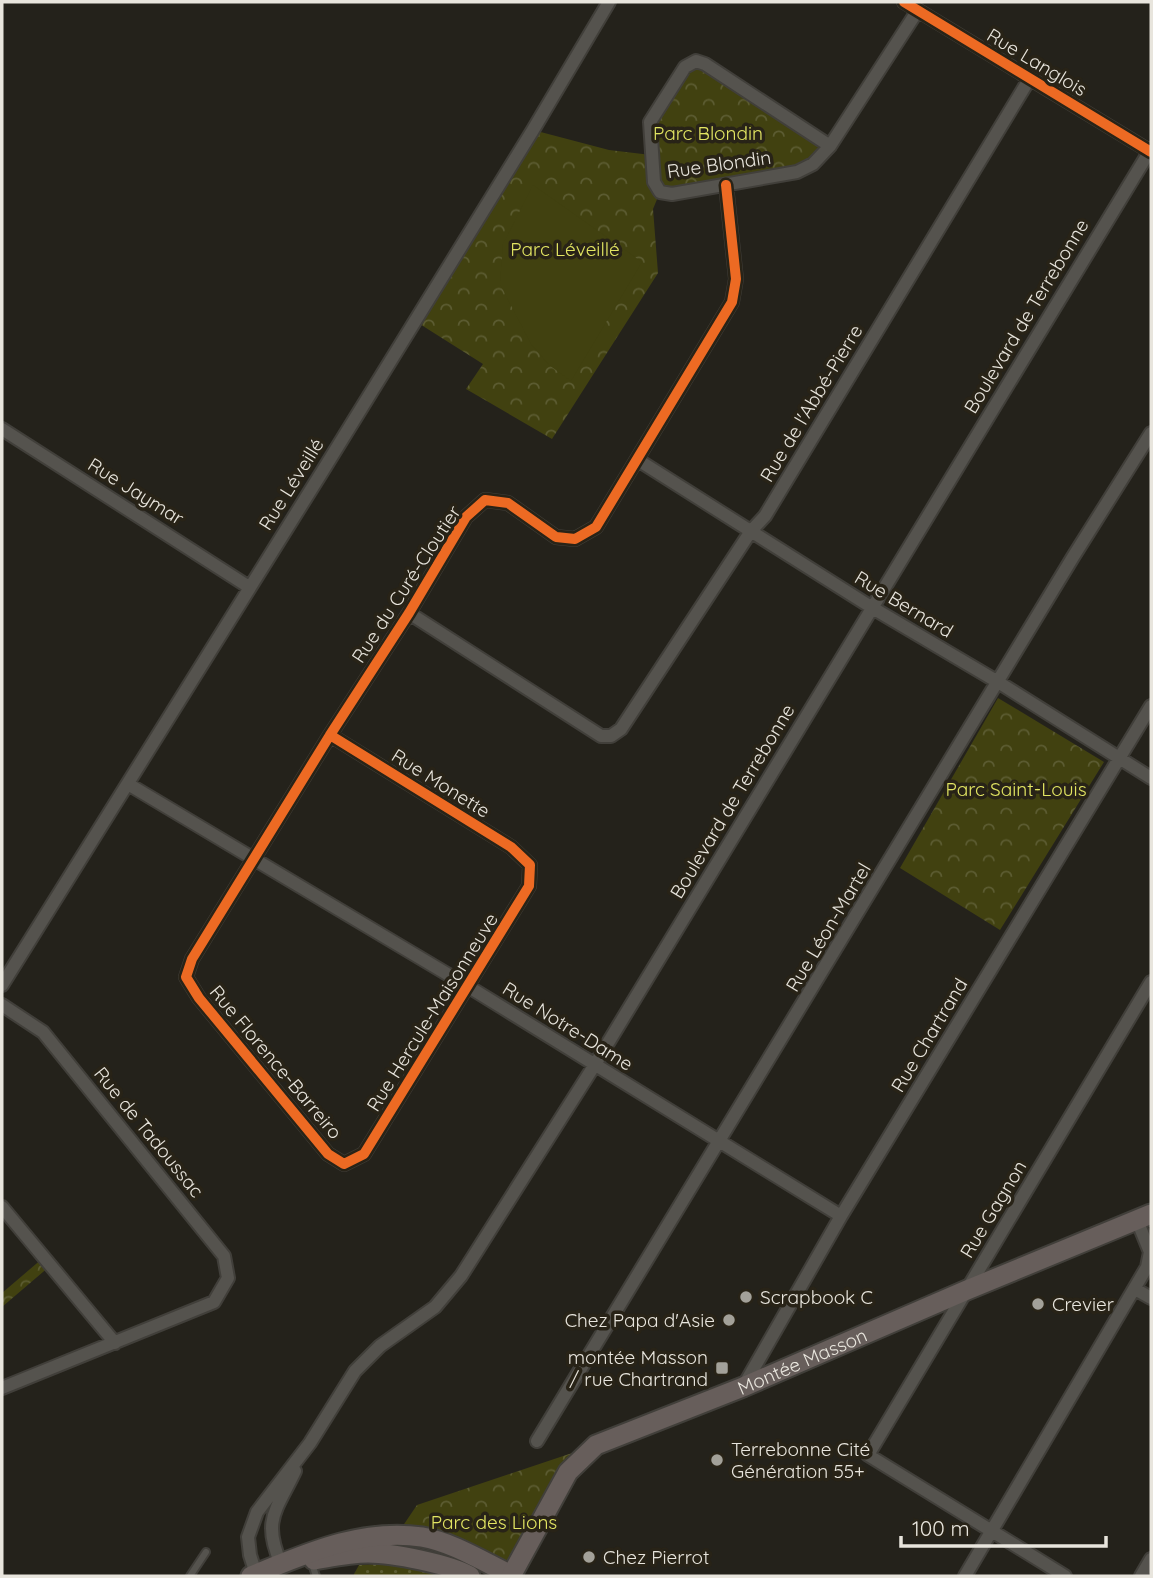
<svg xmlns="http://www.w3.org/2000/svg" width="1153" height="1578" font-family="Quicksand,sans-serif">
<defs>
<pattern id="grass-dots" width="8" height="8" patternUnits="userSpaceOnUse" patternTransform="scale(1.75)"><rect width="8" height="8" fill="#414110"/><path d="M2 2h.1M6 6h.1" fill="none" stroke="#5c5c32" stroke-width="1.8" stroke-linecap="round"/></pattern>
<pattern id="park-crowns" width="20" height="18" patternUnits="userSpaceOnUse" patternTransform="scale(1.75)"><rect width="20" height="18" fill="#414110"/><path d="M2 6a3 3 0 1 1 6 0M12 15a3 3 0 1 1 6 0" fill="none" stroke="#5c5c32"/></pattern>
</defs>
<rect width="100%" height="100%" fill="#24221b"/>
<path fill="url(#grass-dots)" d="M400,1563L456,1576H353L359,1565Z"/>
<path fill="url(#park-crowns)" d="M696,61L830,146L813,164L660,192L653,209L658,273L552,439L466,389L483,364L415,321L533,130L609,150L651,155L650,122Z
M998,698L1104,762L1000,930L900,868Z
M43,1258L50,1266L2,1307V1293Z
M596,1445L511,1575L396,1536L417,1505Z"/>
<path fill="#414110" d="M533,185L642,262L571,381L549,365L531,344L500,284L503,244Z"/>
<g fill="none" stroke-linecap="round" stroke-linejoin="round">
<defs>
<path id="service" d="M311,1561L316,1576
M190,1576L206,1552"/>
<path id="minor" d="M904,2L1151,152
M830,146L705,64L696,61L685,67L650,122L654,182L660,192L672,194L797,172L813,164L830,146L918,10
M2,429L249,587
M638,460L871,607L998,682L1151,778
M409,613L601,736H611L621,729L751,531L765,516L1030,78
M330,735L511,847L530,865L529,886L364,1154L344,1164L328,1154L199,998L186,977L192,959L330,735L409,613L466,517L485,500L508,503L556,537L575,539L596,527L732,302L736,279L726,185
M128,784L469,987L841,1216
M2,985L322,472L533,130L609,2
M2,1005L43,1032L224,1256L228,1278L214,1302L2,1388
M2,1207L115,1343
M1135,1289L1151,1298
M743,1387L841,1216L1151,706
M537,1441L1073,557L1151,433
M281,1564C262,1520 276,1511 295,1471
M256,1574L250,1555L248,1537L257,1512L310,1443L355,1371L380,1346L435,1307L461,1276L594,1066L1151,149
M965,1576L1147,1267L1150,1252L1137,1220
M1065,1576L868,1455L1151,982
M1141,1576L1151,1559"/>
<g id="primary">
<path d="M314,1560C332,1557 350,1553 368,1553C393,1553 449,1564 470,1576"/>
<path d="M251,1576C305,1554 361,1528 422,1537C452,1542 484,1562 511,1575"/>
<path id="s1" d="M511,1576L568,1472L596,1445L743,1387L967,1290L1151,1214"/>
</g>
</defs>
<use href="#service" stroke="#413f3a" stroke-width="10"/>
<use href="#minor" stroke="#413f3a" stroke-width="16"/>
<use href="#primary" stroke="#413f3a" stroke-width="23"/>
<use href="#service" stroke="#55534e" stroke-width="6"/>
<use href="#minor" stroke="#55534e" stroke-width="12"/>
<use href="#primary" stroke="#675e5b" stroke-width="19"/>
<defs>
<path id="cycleway" d="M904,2L1151,152
M330,735L511,847L530,865L529,886L364,1154L344,1164L328,1154L199,998L186,977L192,959L330,735L409,613L466,517L485,500L508,503L556,537L575,539L596,527L732,302L736,279L726,185"/>
</defs>
<use href="#cycleway" stroke="#282317" stroke-width="15"/>
<use href="#cycleway" stroke="#ed6a23" stroke-width="10"/>
</g>
<g fill="#a3a199" stroke="#282317" stroke-width="2.5">
<circle cx="746" cy="1297" r="7"/>
<circle cx="1038" cy="1304" r="7"/>
<circle cx="729" cy="1320" r="7"/>
<rect x="715" y="1361" width="14" height="14" rx="3.5"/>
<circle cx="717" cy="1460" r="7"/>
<circle cx="589" cy="1557" r="7"/>
</g>
<g text-anchor="middle" stroke-width="7" stroke-linejoin="round" paint-order="stroke">
<g font-size="19" fill="#e8e5dd" stroke="#282317">
<text transform="translate(1037 62) rotate(31)" y="7">Rue Langlois</text>
<text transform="translate(719 164) rotate(-8)" y="7">Rue Blondin</text>
<text transform="translate(1026 316) rotate(-59)" y="7">Boulevard de Terrebonne</text>
<text transform="translate(811 403) rotate(-59)" y="7">Rue de l'Abbé-Pierre</text>
<text transform="translate(291 484) rotate(-58)" y="7">Rue Léveillé</text>
<text transform="translate(136 491) rotate(32)" y="7">Rue Jaymar</text>
<text transform="translate(406 584) rotate(-57)" y="7">Rue du Curé-Cloutier</text>
<text transform="translate(904 604) rotate(31)" y="7">Rue Bernard</text>
<text transform="translate(441 783) rotate(32)" y="7">Rue Monette</text>
<text transform="translate(732 801) rotate(-59)" y="7">Boulevard de Terrebonne</text>
<text transform="translate(828 927) rotate(-59)" y="7">Rue Léon-Martel</text>
<text transform="translate(432 1012) rotate(-58)" y="7">Rue Hercule-Maisonneuve</text>
<text transform="translate(568 1026) rotate(32)" y="7">Rue Notre-Dame</text>
<text transform="translate(929 1035) rotate(-59)" y="7">Rue Chartrand</text>
<text transform="translate(276 1062) rotate(50)" y="7">Rue Florence-Barreiro</text>
<text transform="translate(149 1132) rotate(51)" y="7">Rue de Tadoussac</text>
<text transform="translate(993 1209) rotate(-59)" y="7">Rue Gagnon</text>
<text dy="7" stroke="none"><textPath href="#s1" startOffset="380">Montée Masson</textPath></text>
</g>
<g font-size="19" fill="#e2e562" stroke="#282317">
<text x="708" y="140">Parc Blondin</text>
<text x="565" y="256">Parc Léveillé</text>
<text x="1016" y="796">Parc Saint-Louis</text>
<text x="494" y="1529">Parc des Lions</text>
</g>
<g font-size="19" fill="#e8e5dd" stroke="#282317" text-anchor="start">
<text x="760" y="1304">Scrapbook C</text>
<text x="1052" y="1311">Crevier</text>
<text x="715" y="1327" text-anchor="end">Chez Papa d'Asie</text>
<text x="708" y="1364" text-anchor="end">montée Masson<tspan x="708" dy="22">/ rue Chartrand</tspan></text>
<text x="731" y="1456">Terrebonne Cité<tspan x="731" dy="22">Génération 55+</tspan></text>
<text x="603" y="1564">Chez Pierrot</text>
</g>
</g>
<rect width="1153" height="1578" fill="none" stroke="#e8e5dd" stroke-width="7"/>
<path d="M901 1536v10h205v-10" fill="none" stroke="#e8e5dd" stroke-width="3.5"/>
<text x="912" y="1536" font-size="21" fill="#e8e5dd" stroke="#282317" stroke-width="5" paint-order="stroke">100 m</text>
</svg>
